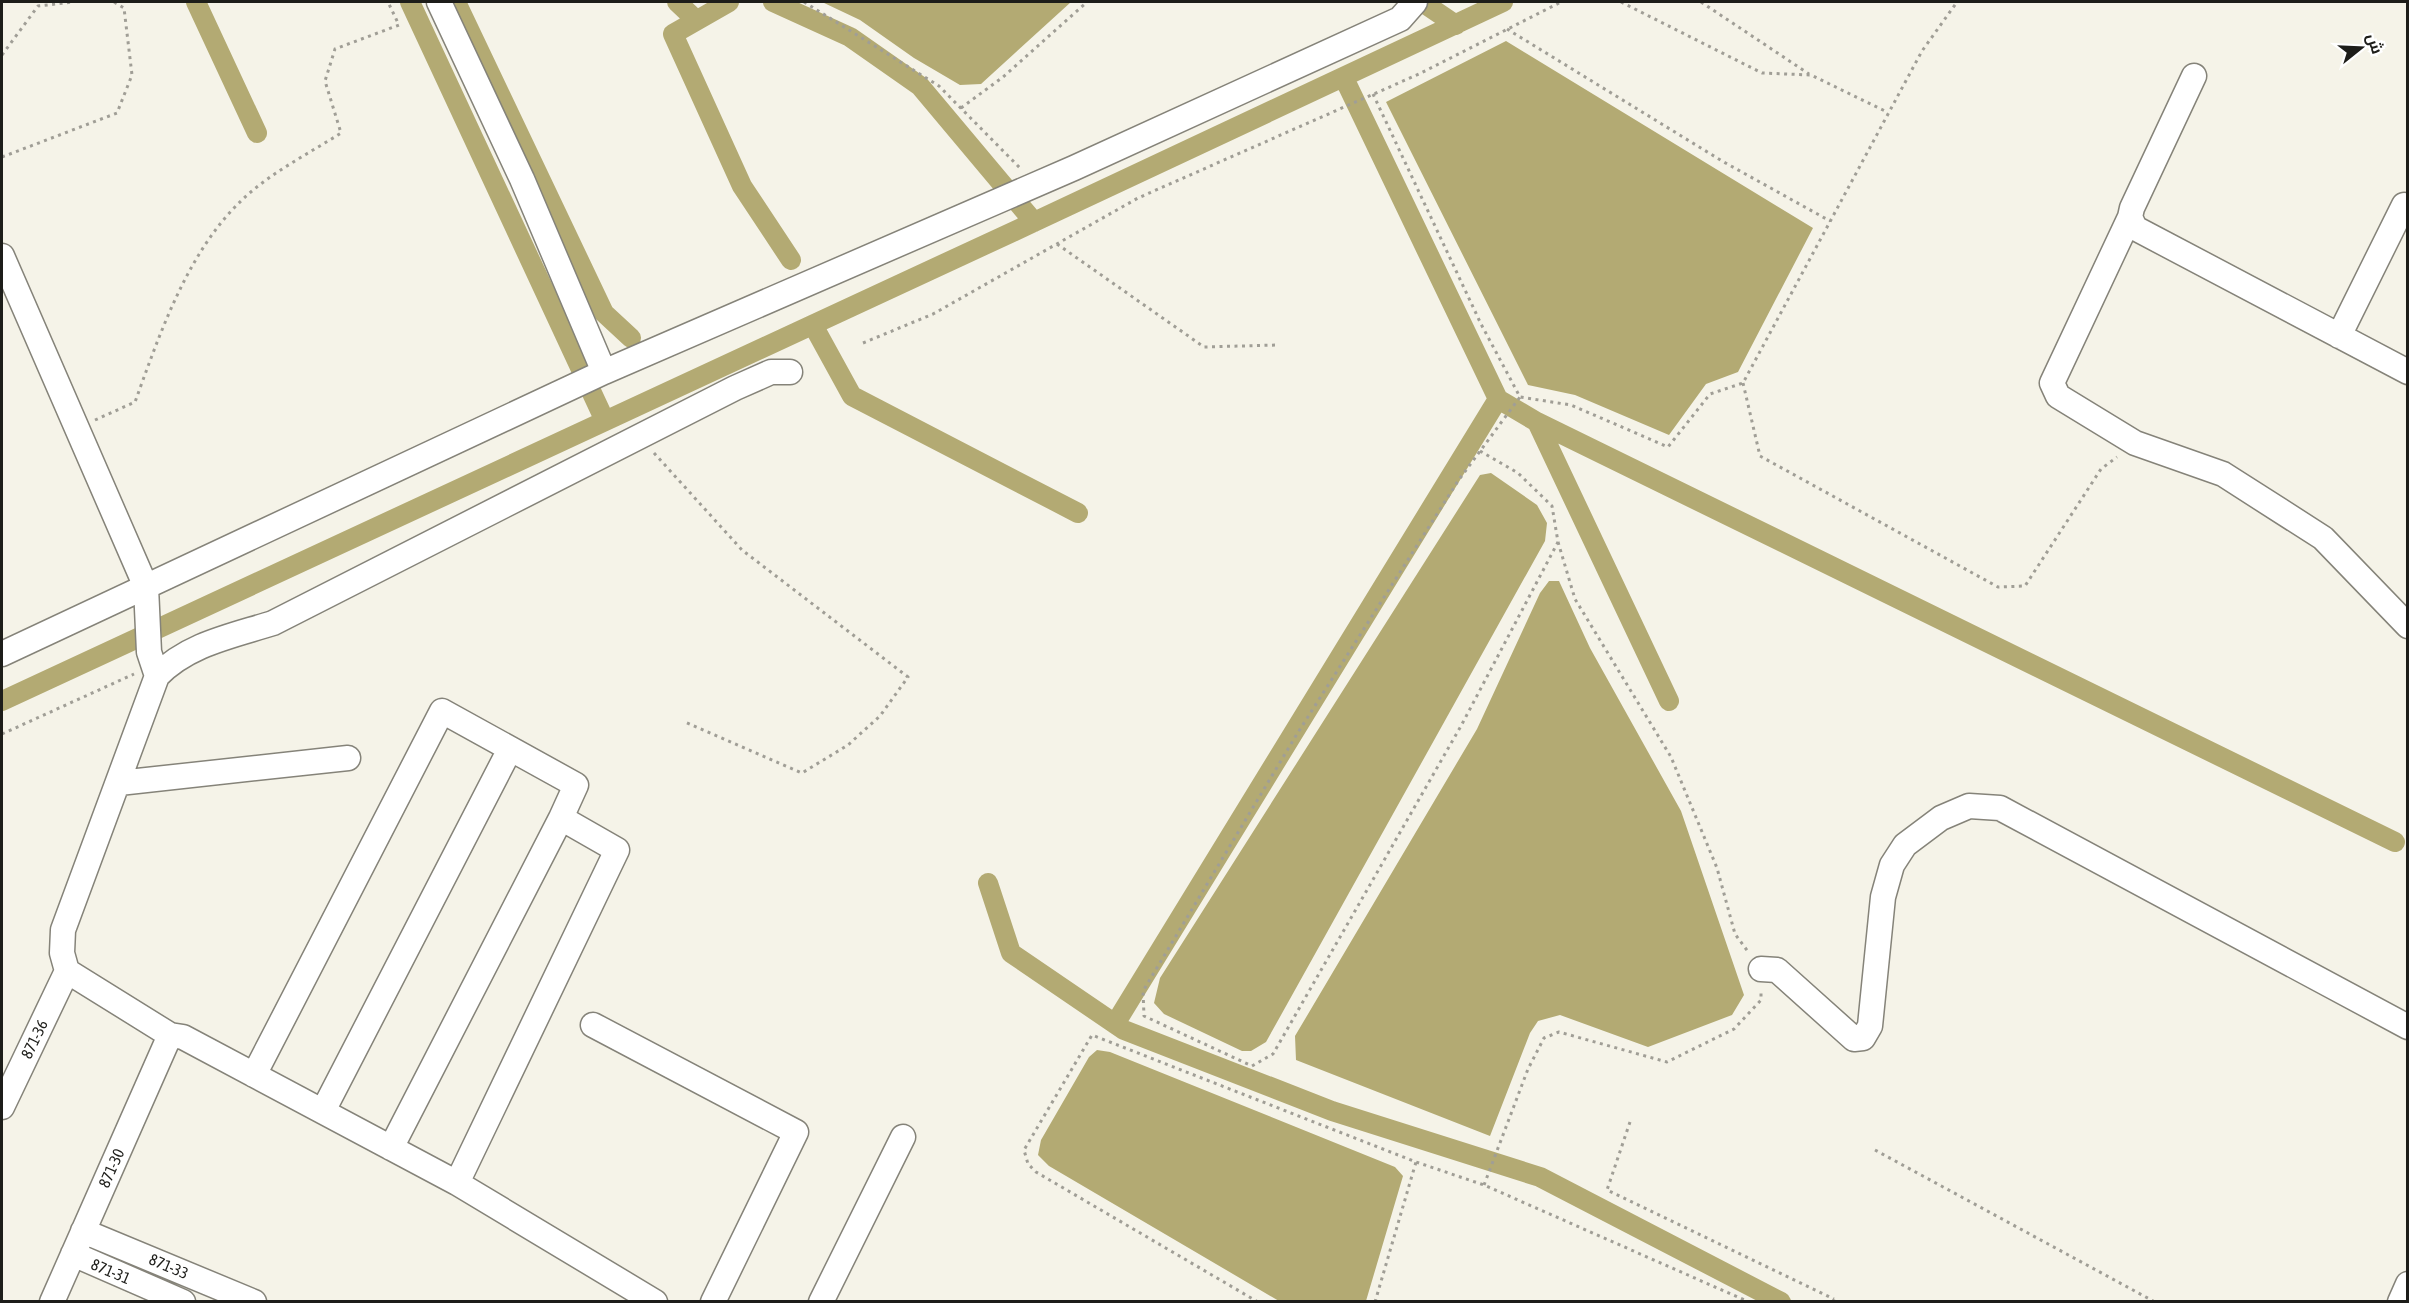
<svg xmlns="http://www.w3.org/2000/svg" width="2409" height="1303" font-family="'Asap Condensed',Cairo,sans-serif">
<rect width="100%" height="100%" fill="#f5f3e8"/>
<path fill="#b3aa73" d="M822,2H1071L981,84L960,85L914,58L860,20Z
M1506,41L1813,228L1738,372L1706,384L1669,435L1575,395L1528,385L1386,102Z
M1491,473L1537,505L1547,523L1545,541L1266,1042L1251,1051H1242L1164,1014L1154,1003L1160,978L1480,475Z
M1549,581H1559L1590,648L1681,811L1744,995L1732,1015L1648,1047L1560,1015L1538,1021L1530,1033L1490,1136L1296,1060L1295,1036L1477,729L1540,593Z
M1097,1050L1110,1052L1395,1167L1403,1176L1366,1301H1279L1049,1166L1038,1155L1041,1140L1089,1057Z"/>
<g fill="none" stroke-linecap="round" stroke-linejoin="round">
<path stroke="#b3aa73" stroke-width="20" d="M196,2L257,133
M410,2L605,421
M456,2L604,313L631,338
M677,2L696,20
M729,2L673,34L742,186L791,260
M773,2L850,37L920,86L1034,222
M1422,2L1456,25
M813,325L852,396L1078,513
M1498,399L1537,422L1669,701
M1537,422L2395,842
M2,701L1034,222L1503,2
M988,883L1011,953L1124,1030L1332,1111L1540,1177L1781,1302
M1115,1024L1498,399L1344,78"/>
<defs>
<path id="minor" d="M439,2L522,179L604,372
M2194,76L2132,208L2130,217L2135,228L2408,372
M2130,217L2052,383L2058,396L2135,443L2223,474L2323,538L2408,626
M2,256L146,587L149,652L157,676
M2339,336L2404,205
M2,654L604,372L1074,168L1400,19L1415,2
M119,783L348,758
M1761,969L1777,970L1854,1039L1863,1038L1870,1026L1883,897L1892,865L1905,845L1941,818L1969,806L2000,808L2408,1027
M593,1025L796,1132L713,1302
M254,1075L442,711L576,785L561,818L617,850L457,1183
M2,1107L67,971
M323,1111L510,749
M391,1148L561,818
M83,1231L254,1302
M73,1254L183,1302
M52,1302L170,1035
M655,1302L457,1183L183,1037L170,1035L67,971L62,953L63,930L157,676C188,644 232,636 273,623L735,388L771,372H790
M821,1302L903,1137
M2400,1302L2408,1284"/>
</defs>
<use href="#minor" stroke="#858379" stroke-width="27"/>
<path stroke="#a09e96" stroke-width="3" stroke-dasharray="3 4.5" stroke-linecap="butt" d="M804,2L939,86L1020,168
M1621,2L1762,73L1811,75L1887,112
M1701,2L1809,74
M1507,29L1722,161L1830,221
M2,55L38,6L73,2
M1373,94L1481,324L1520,397L1571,405L1668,447L1710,394L1743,383L1922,51L1957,2
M961,108L1003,77L1087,2
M2,157L117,113L132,75L124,8L114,2
M1057,244L1204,347L1277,345
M863,343L933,314L1138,198L1419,74L1561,2
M1743,383L1760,456L1998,587L2025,586L2101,469L2117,457
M95,420L135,402C160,333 188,251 242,200C270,173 308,154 341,133L325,81L335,49L399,25L388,2
M1480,451L1518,473L1552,506L1558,542L1461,726L1273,1054L1252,1066L1144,1016L1143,991L1297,734L1458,481L1520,397
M654,453L742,550L908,677L880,716L848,745L802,773L685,722
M1558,542L1575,599L1671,757L1717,868L1735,934L1749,953
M2,734L134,674
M1630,1122L1607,1190L1834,1299
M1875,1150L2155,1302
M1484,1185L1528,1069L1544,1038L1559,1032L1667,1062L1734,1029L1761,1000V989
M1258,1302L1036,1172L1028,1164L1024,1150L1092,1035L1416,1162L1484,1185L1749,1302
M1375,1302L1416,1162
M1833,1302L1834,1299L1839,1302"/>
<use href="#minor" stroke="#fff" stroke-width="24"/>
</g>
<g text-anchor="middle" stroke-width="6" stroke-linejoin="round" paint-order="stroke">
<g font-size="16" fill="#1d1d19" stroke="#fff">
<text transform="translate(34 1039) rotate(-64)" y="6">871-36</text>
<text transform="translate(111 1168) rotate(-66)" y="6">871-30</text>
<text transform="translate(169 1266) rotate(23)" y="6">871-33</text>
<text transform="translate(111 1271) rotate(23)" y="6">871-31</text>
</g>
</g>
<rect width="2409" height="1303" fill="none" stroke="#1d1d19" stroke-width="6"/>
<g transform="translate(2361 48) rotate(72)" stroke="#ffffff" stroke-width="4.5" paint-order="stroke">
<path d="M0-4.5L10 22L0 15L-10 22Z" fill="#1d1d19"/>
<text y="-9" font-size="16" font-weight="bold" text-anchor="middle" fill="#1d1d19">ش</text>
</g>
</svg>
